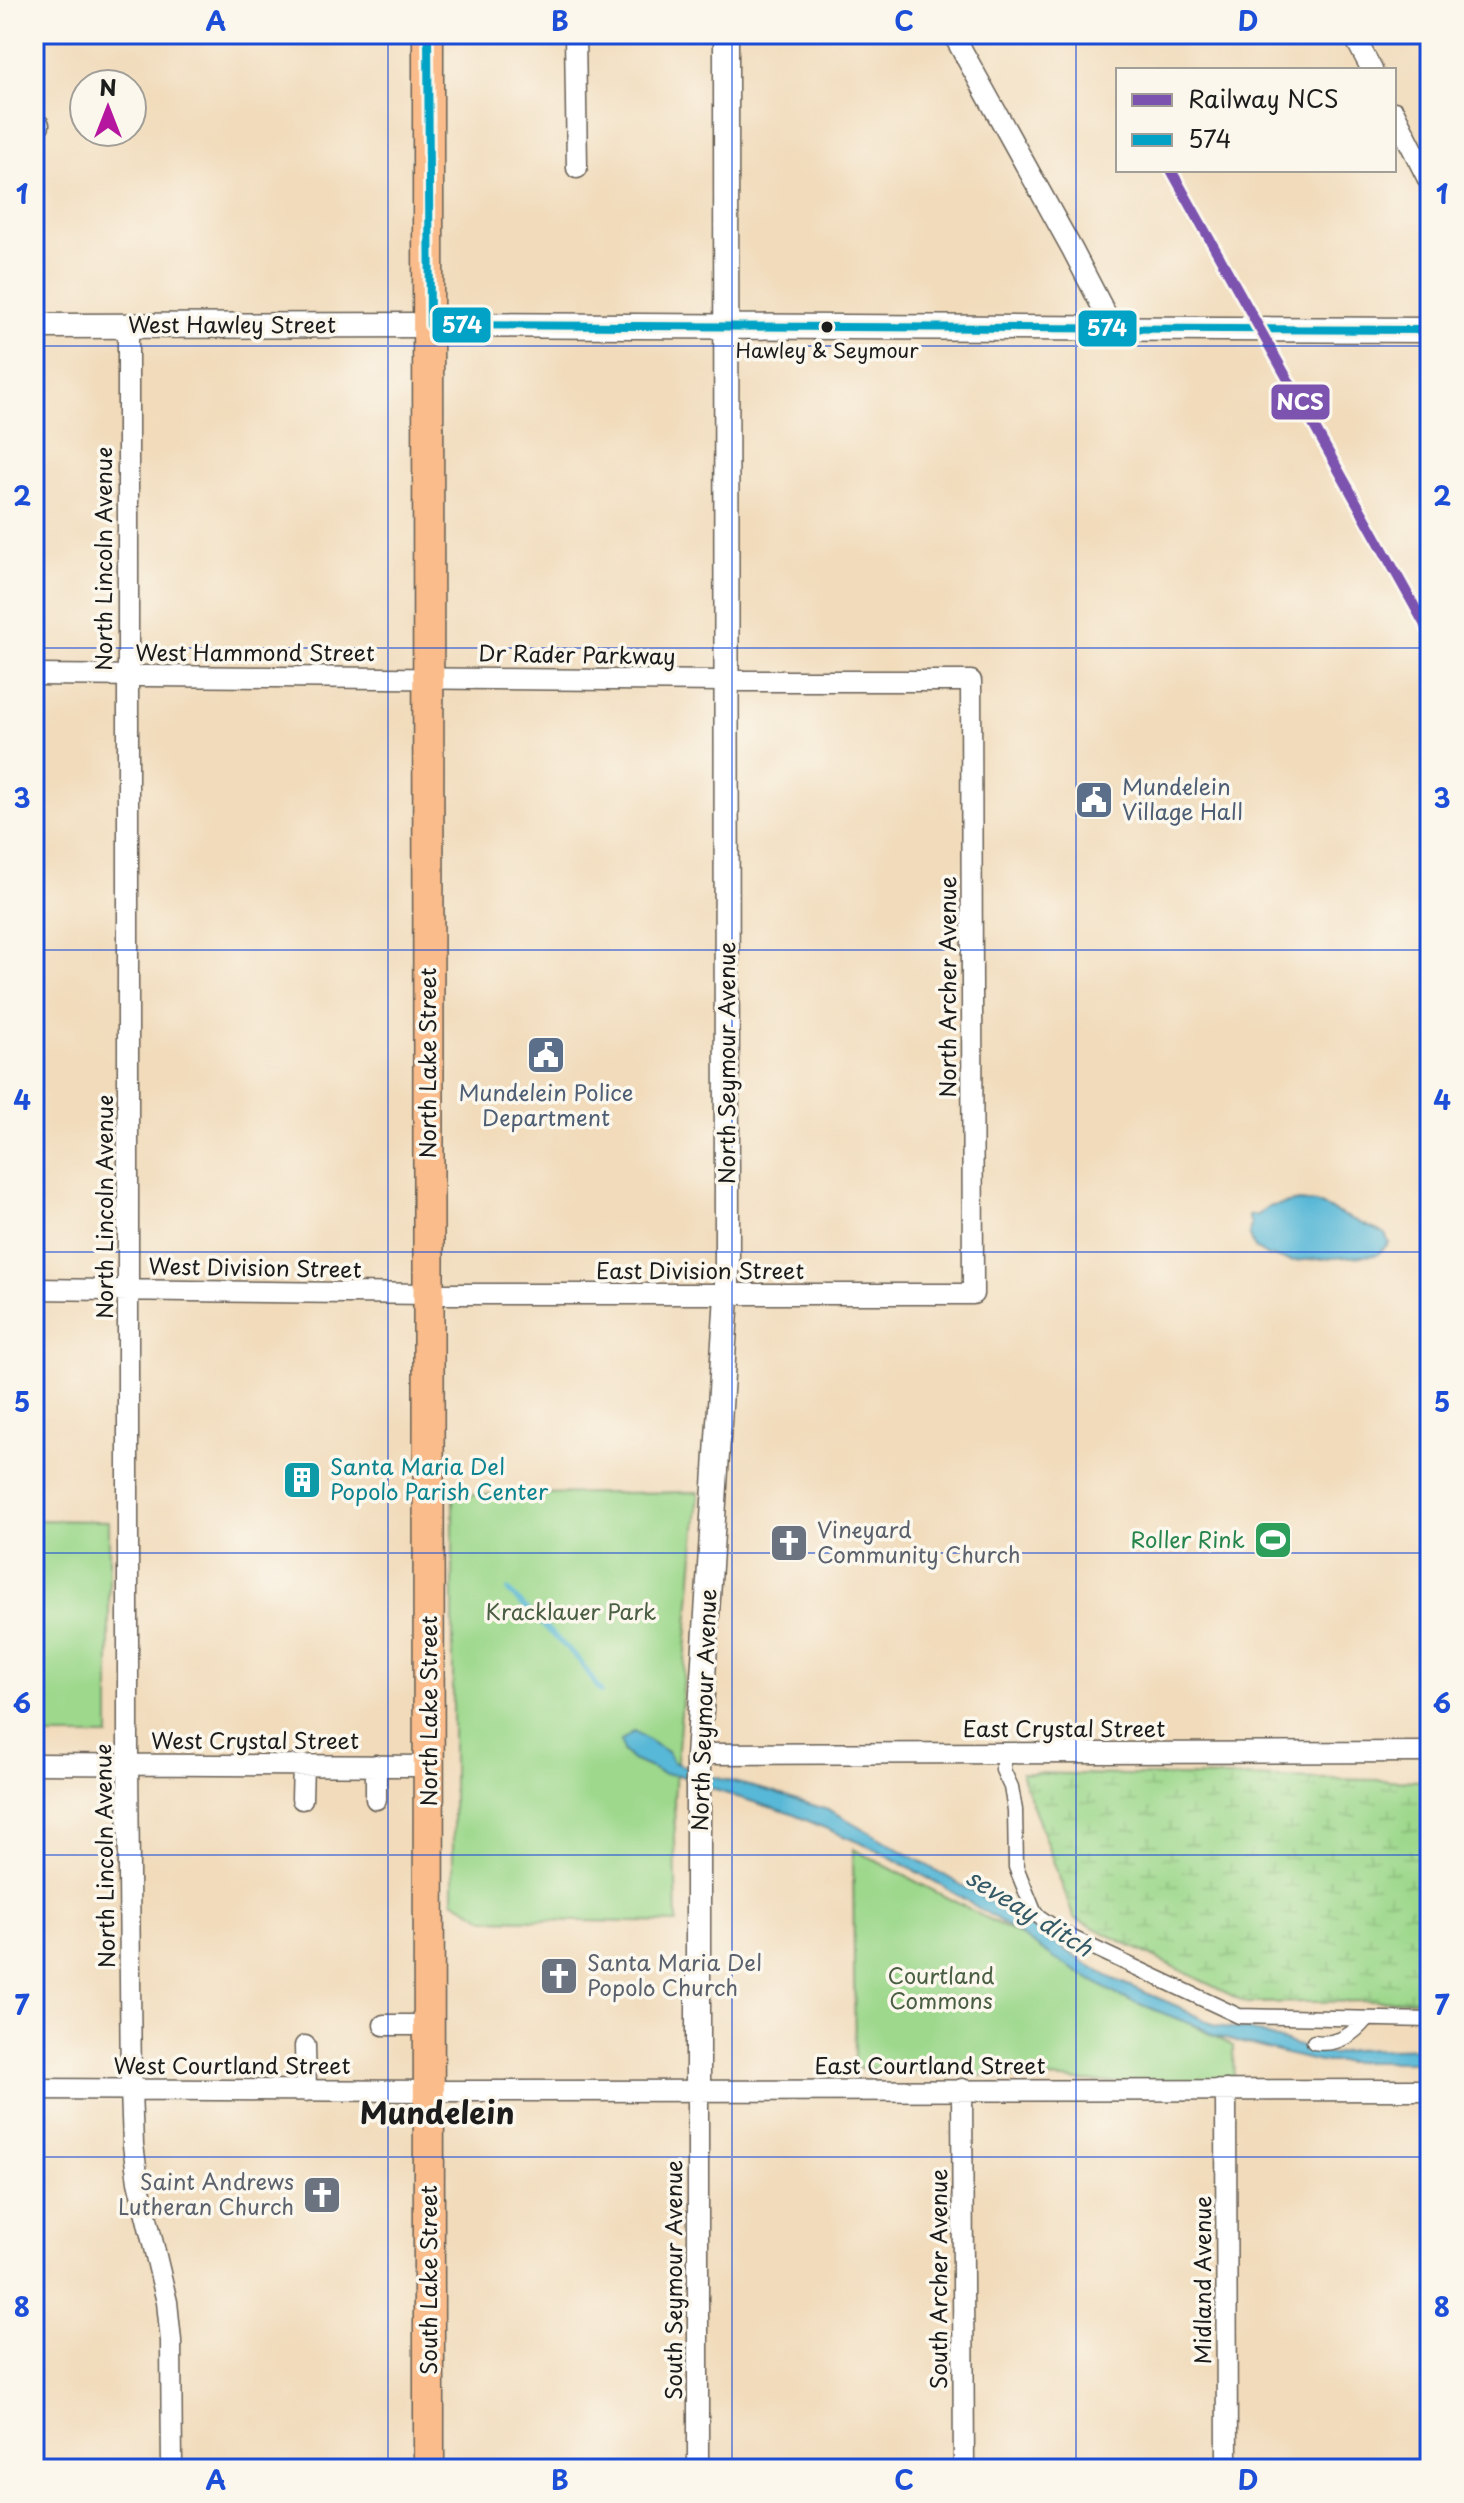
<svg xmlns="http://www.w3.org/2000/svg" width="1464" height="2503" font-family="'Playpen Sans',sans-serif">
<defs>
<pattern id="wetland-marsh" width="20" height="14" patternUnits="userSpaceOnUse" patternTransform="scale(2)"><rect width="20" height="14" fill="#9dd88c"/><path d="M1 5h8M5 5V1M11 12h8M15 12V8" fill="none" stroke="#87b978"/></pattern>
</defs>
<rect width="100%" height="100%" fill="#fbf7ec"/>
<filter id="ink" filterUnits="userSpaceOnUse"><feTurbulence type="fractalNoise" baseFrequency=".0125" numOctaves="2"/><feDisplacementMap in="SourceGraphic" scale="16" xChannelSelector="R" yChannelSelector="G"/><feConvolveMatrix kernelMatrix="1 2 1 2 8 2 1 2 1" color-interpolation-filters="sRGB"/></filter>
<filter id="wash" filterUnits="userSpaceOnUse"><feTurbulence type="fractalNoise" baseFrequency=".006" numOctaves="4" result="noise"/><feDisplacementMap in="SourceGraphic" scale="32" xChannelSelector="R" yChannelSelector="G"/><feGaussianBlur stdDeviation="1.8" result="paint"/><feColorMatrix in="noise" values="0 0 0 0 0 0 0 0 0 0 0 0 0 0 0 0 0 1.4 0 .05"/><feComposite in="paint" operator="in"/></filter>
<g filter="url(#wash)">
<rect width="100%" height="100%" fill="#f1dbbb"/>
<path fill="#9dd88c" stroke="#5c7a54" stroke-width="2" d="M699,1492L674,1798L677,1923L486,1919L453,1900V1495Z
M34,1520L109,1521V1736H34Z
M853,1849L1233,2046L1234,2090L855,2068Z"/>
<path fill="url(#wetland-marsh)" stroke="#5c7a54" stroke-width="2" d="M1021,1773L1430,1781V2000L1247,2003L1074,1918Z"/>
<path fill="#59b8d7" stroke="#3a6a7a" stroke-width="2" d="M1299,1201L1316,1203L1385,1234L1389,1243L1377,1255L1291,1261L1268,1256L1255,1248L1249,1234L1251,1224L1248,1216L1258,1215L1268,1207Z
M634,1731L667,1752L673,1762L713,1777L769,1791L834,1812L1024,1921L1080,1960L1113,1979L1177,2006L1215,2026L1249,2030L1314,2051L1333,2054L1350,2050L1430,2048V2062H1319L1214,2036L1201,2028L1119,1996L1055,1959L995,1918L939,1884L879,1851L792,1814L715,1790L679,1775L664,1774L632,1760L623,1751L621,1741Z"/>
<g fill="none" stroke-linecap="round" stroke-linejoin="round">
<path stroke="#59b8d7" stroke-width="5" d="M508,1591L579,1660L601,1692"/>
</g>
</g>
<g filter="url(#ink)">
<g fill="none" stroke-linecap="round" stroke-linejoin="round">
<defs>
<path id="pedestrian" d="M1003,1753V1770L1011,1787L1015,1810L1016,1867L1035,1914L1064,1934L1239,2016L1430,2020
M1314,2042C1336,2046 1353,2035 1366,2019"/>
<path id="minor" d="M575,34L577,168
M953,34L1072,249L1113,328
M1353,34L1372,70
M1394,112L1430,183
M34,125H39
M128,325V1764L131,2089L133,2145L138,2181L167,2302L171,2341L172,2469
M34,675L726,681H971L973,1294H428L34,1289
M698,1754L1430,1752
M34,1764L429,1766
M376,1765V1799
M302,1799L303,1765
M384,2025H429
M305,2046L306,2091
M34,2089L430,2091L1430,2090
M962,2089L964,2469
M698,2090V2469
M1226,2090L1227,2469"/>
<path id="tertiary" d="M34,326L430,325L1430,330
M698,2090V1757L727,1295L726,34"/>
<path id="primary" d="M428,34L429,2469"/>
</defs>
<use href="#pedestrian" stroke="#675f54" stroke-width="17"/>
<use href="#minor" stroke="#675f54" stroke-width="23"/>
<use href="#tertiary" stroke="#675f54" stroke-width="27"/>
<use href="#primary" stroke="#675f54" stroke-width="33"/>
<use href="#pedestrian" stroke="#fff" stroke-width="14"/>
<use href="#minor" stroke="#fff" stroke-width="20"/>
<use href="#tertiary" stroke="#fff" stroke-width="24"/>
<use href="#primary" stroke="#f9bc8a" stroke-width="30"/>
<defs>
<path id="bus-1" d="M428,34L430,325L1430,330"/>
</defs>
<use href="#bus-1" stroke="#fbf7ec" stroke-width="14"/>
<use href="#bus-1" stroke="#01a2c5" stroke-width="8"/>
<defs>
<path id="rail-1" d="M1171,170L1430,634"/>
</defs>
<use href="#rail-1" stroke="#fbf7ec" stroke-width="16"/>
<use href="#rail-1" stroke="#7c53af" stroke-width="10"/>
</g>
</g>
<path fill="none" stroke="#1d4ed8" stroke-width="2" stroke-opacity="0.55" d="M388,34V2469M732,34V2469M1076,34V2469M34,346H1430M34,648H1430M34,950H1430M34,1252H1430M34,1553H1430M34,1855H1430M34,2157H1430"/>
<defs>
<symbol id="civic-square" viewBox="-11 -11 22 22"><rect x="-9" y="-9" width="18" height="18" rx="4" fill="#5c6f8a" stroke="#fbf7ec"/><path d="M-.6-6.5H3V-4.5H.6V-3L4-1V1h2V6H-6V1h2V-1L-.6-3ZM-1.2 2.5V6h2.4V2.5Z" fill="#fff"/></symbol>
<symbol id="building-square" viewBox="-11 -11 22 22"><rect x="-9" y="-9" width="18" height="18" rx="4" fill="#0f9aa8" stroke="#fbf7ec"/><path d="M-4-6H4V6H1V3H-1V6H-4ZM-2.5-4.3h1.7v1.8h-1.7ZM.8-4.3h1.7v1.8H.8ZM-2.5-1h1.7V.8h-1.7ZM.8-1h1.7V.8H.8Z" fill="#fff"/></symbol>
<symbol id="stadium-square" viewBox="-11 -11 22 22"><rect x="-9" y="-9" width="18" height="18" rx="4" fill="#2e9e5b" stroke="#fbf7ec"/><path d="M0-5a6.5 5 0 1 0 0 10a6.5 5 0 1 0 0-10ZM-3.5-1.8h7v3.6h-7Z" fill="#fff"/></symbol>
<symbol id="church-square" viewBox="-11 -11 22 22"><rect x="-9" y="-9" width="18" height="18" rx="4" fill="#6b7280" stroke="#fbf7ec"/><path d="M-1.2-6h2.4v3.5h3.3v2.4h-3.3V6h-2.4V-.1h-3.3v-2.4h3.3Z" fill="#fff"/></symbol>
</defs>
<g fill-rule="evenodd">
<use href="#civic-square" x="1072" y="778" width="44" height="44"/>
<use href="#civic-square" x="524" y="1033" width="44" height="44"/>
<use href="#building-square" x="280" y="1458" width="44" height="44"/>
<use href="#stadium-square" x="1251" y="1518" width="44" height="44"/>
<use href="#church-square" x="767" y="1521" width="44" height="44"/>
<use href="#church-square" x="537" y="1954" width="44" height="44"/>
<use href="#church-square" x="300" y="2173" width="44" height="44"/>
</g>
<circle fill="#1c1c1c" stroke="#fbf7ec" stroke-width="3" cx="827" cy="327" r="7"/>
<g text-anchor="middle" stroke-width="7" stroke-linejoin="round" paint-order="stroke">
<g font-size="20" fill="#1c1c1c" stroke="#fbf7ec">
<text x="827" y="358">Hawley &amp; Seymour</text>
</g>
<g font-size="22" fill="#1c1c1c" stroke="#fbf7ec">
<text x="232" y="333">West Hawley Street</text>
<text transform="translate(104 559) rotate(-90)" y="8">North Lincoln Avenue</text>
<text x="255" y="661">West Hammond Street</text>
<text transform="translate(577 655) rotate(1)" y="8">Dr Rader Parkway</text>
<text transform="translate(948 987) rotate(-90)" y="8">North Archer Avenue</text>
<text transform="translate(428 1063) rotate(-90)" y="8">North Lake Street</text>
<text transform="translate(727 1063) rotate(-90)" y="8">North Seymour Avenue</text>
<text transform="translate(105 1207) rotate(-90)" y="8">North Lincoln Avenue</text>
<text transform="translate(255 1268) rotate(1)" y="8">West Division Street</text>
<text x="700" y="1279">East Division Street</text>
<text transform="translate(704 1710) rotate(-88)" y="8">North Seymour Avenue</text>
<text transform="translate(429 1711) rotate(-90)" y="8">North Lake Street</text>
<text x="1064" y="1737">East Crystal Street</text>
<text x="255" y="1749">West Crystal Street</text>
<text transform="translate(105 1856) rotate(-91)" y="8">North Lincoln Avenue</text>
<text x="232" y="2074">West Courtland Street</text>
<text x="930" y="2074">East Courtland Street</text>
<text transform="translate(939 2279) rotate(-90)" y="8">South Archer Avenue</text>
<text transform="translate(429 2280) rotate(-90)" y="8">South Lake Street</text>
<text transform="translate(674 2280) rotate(-90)" y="8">South Seymour Avenue</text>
<text transform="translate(1203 2280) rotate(-90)" y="8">Midland Avenue</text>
</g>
<g font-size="22" fill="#4e5e75" stroke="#fbf7ec" text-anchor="start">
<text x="1122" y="795">Mundelein<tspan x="1122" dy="25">Village Hall</tspan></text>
<text x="546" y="1101" text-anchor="middle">Mundelein Police<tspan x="546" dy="25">Department</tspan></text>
</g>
<g font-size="22" fill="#0d838f" stroke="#fbf7ec" text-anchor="start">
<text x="330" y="1475">Santa Maria Del<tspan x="330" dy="25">Popolo Parish Center</tspan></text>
</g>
<g font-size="22" fill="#5b616d" stroke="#fbf7ec" text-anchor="start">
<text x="817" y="1538">Vineyard<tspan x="817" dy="25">Community Church</tspan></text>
<text x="587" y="1971">Santa Maria Del<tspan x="587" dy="25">Popolo Church</tspan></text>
<text x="294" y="2190" text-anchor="end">Saint Andrews<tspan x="294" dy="25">Lutheran Church</tspan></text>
</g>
<g font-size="22" fill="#27864d" stroke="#fbf7ec" text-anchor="end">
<text x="1245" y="1548">Roller Rink</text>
</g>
<g font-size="22" fill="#495e43" stroke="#fbf7ec">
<text x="571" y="1620">Kracklauer Park</text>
<text x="941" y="1984">Courtland<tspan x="941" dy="25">Commons</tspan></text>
</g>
<g font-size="24" font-style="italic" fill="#345a67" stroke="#fbf7ec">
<text transform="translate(1029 1913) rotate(32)" y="8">seveay ditch</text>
</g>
<g font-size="30" font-weight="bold" fill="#1c1c1c" stroke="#fbf7ec">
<text x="437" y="2124">Mundelein</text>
</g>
</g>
<g stroke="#fbf7ec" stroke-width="3">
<rect x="431" y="306" width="61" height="38" rx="8" fill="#01a2c5"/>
<rect x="1077" y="309" width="61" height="39" rx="8" fill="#01a2c5"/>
<rect x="1270" y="383" width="61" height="38" rx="8" fill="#7c53af"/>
</g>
<g font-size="22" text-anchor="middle" font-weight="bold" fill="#fff">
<text x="462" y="333">574</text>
<text x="1107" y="336">574</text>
<text x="1300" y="410">NCS</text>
</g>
<rect width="1464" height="2503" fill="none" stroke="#fbf7ec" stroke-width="88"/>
<rect x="1116" y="68" width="280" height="104" fill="#fbf7ec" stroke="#a29f99" stroke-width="2"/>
<rect x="1132" y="94" width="40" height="12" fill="#7c53af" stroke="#a29f99" stroke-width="2"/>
<text x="1188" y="108" font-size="24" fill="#1c1c1c">Railway NCS</text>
<rect x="1132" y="134" width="40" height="12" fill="#01a2c5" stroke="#a29f99" stroke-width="2"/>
<text x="1188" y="148" font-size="24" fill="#1c1c1c">574</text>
<g transform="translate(108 108)"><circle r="38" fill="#fbf7ec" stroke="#a29f99" stroke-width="2"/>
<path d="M0-6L14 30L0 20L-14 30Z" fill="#b5179e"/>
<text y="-12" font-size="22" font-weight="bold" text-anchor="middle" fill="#1c1c1c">N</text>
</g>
<rect x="44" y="44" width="1376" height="2415" fill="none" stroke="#1d4ed8" stroke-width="3"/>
<g font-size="26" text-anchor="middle" font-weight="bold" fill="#1d4ed8">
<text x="216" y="31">A</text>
<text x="560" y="31">B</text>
<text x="904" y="31">C</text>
<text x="1248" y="31">D</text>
<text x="22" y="204">1</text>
<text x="1442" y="204">1</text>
<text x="22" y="506">2</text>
<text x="1442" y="506">2</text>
<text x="22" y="808">3</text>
<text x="1442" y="808">3</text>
<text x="22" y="1110">4</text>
<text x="1442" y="1110">4</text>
<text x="22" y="1412">5</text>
<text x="1442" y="1412">5</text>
<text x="22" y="1713">6</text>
<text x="1442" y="1713">6</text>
<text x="22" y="2015">7</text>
<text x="1442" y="2015">7</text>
<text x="22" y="2317">8</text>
<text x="1442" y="2317">8</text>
<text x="216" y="2490">A</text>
<text x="560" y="2490">B</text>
<text x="904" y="2490">C</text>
<text x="1248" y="2490">D</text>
</g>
</svg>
